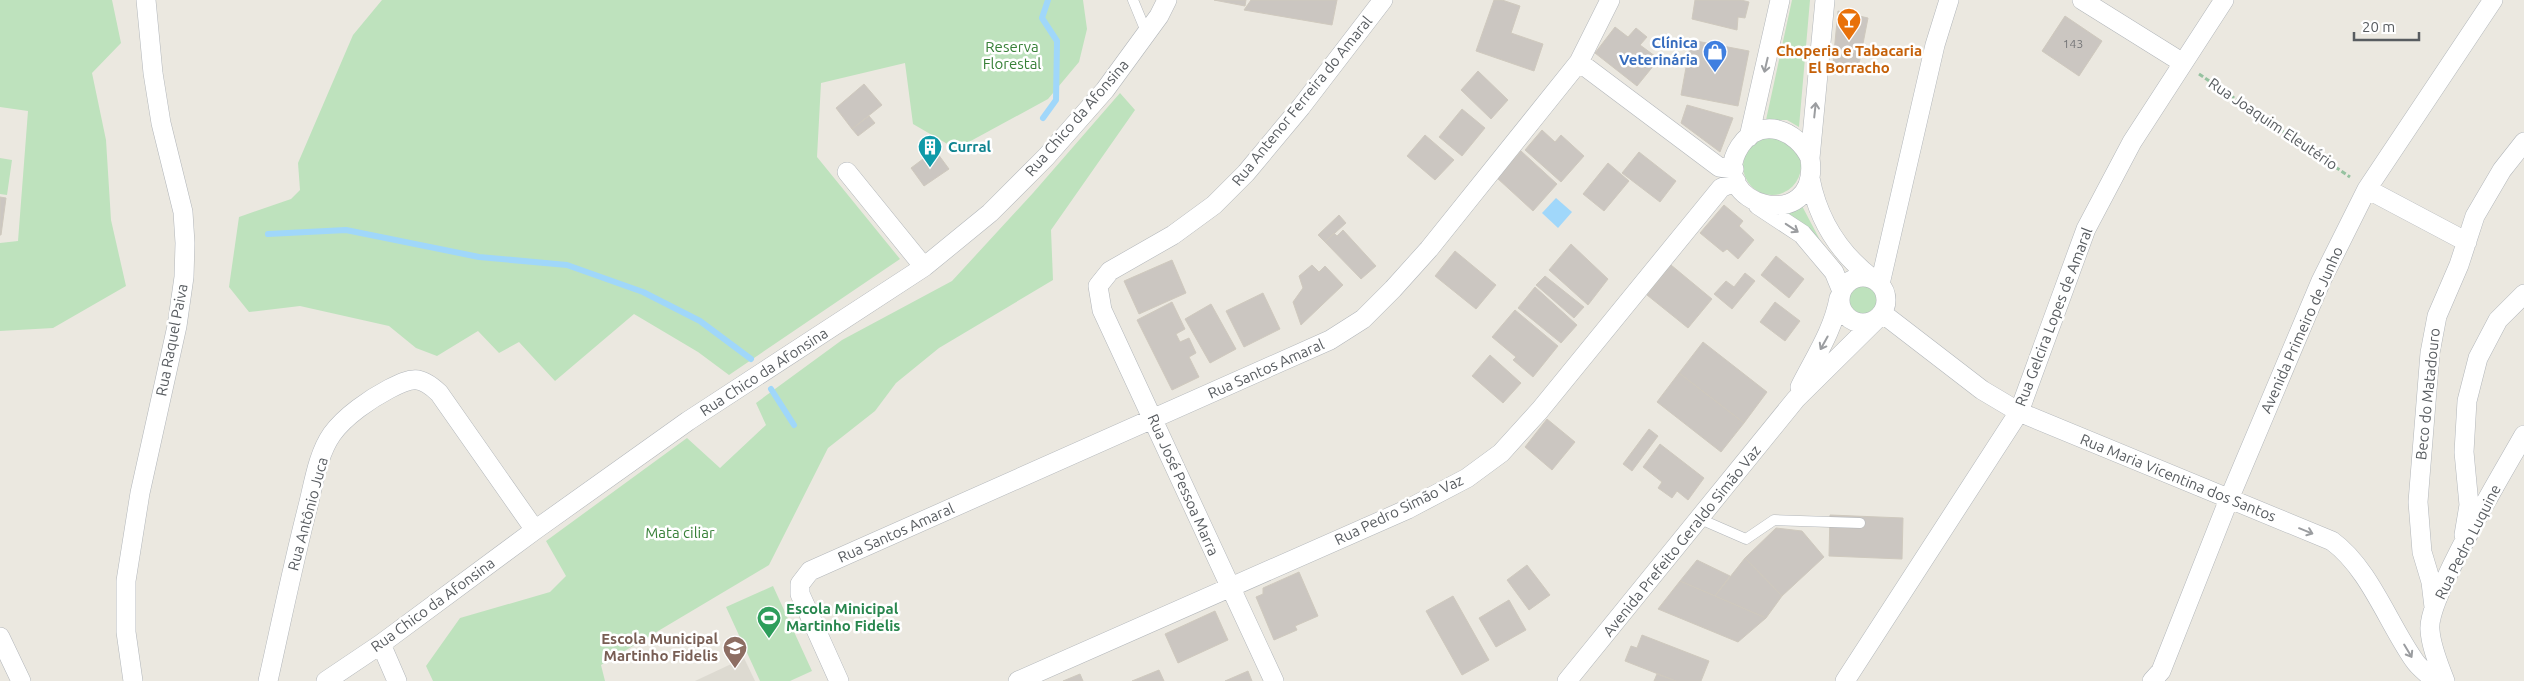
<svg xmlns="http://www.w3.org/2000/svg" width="2524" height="681" font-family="Ubuntu,sans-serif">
<rect width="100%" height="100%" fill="#ebe8e0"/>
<path fill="#dddad1" d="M744,658L755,681H695Z"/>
<path fill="#bee2bd" d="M0,0H112L121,43L92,73L106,140L111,220L126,286L53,328L0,331V243L18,241L28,111L0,107Z
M382,0H1083L1087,29L1079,62L1048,99L956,149L913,124L905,63L821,83L817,157L900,259L729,375L698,352L634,314L555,381L519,342L499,353L478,331L437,356L416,348L389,326L300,306L249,312L229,287L239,217L291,199L300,190L298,163L353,35Z
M1792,0H1810L1799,127L1787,120H1766Z
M1120,93L1135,110L1051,230L1053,280L939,348L896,383L875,411L828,448L769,565L601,665L605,681H433L426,666L460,618L550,592L566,576L546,541L687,438L720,468L766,425L756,403L842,340L952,281L1033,193Z
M1743 166a29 29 0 1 1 58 0a29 29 0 1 1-58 0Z
M0,158L12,160L7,195L0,194Z
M1801,204L1821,242L1842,267L1838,269L1787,214L1797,210Z
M1846 299a17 17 0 1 1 34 0a17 17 0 1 1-34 0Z
M773,586L812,671L790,681H760L726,607Z"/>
<path fill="#a0d7fa" d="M1556,198L1572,212L1558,228L1542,213Z"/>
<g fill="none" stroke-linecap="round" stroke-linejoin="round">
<path stroke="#a0d7fa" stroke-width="6" d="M1043,118L1056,100L1057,41L1042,18L1048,0
M268,234L346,230L479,257L567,265L643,292L700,321L751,359
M771,389L794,425"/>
</g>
<path fill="#cbc6c1" stroke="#cfc9be" d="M1214,0H1246L1245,6Z
M1251,0H1337L1332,25L1244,10Z
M1494,0H1502L1520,6L1511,33L1543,44L1534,71L1476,51Z
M1695,0H1741L1749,2L1745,18L1738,17L1737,30L1692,19Z
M1838,11L1868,18L1859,64L1833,63Z
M2065,16L2102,41L2079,76L2042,51Z
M1615,27L1628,37L1636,28L1647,37L1640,45L1659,59L1637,86L1595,53Z
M1691,40L1749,51L1738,106L1681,95Z
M1478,71L1508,100L1491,119L1461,90Z
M864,84L882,105L852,129L836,108Z
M1687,105L1733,118L1720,152L1681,123Z
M1462,109L1485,128L1462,156L1439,137Z
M869,116L875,123L858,136L852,129Z
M1542,130L1555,142L1561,135L1584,156L1561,182L1525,150Z
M1425,135L1454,160L1435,180L1407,156Z
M935,150L949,169L924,186L911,168Z
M1521,151L1557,184L1533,211L1497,178Z
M1639,152L1676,181L1660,202L1622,173Z
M1608,163L1629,181L1604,211L1583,194Z
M0,197L6,198L1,235H0Z
M1724,205L1743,221L1739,226L1754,240L1738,259L1727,249L1723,252L1700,233Z
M1339,215L1346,223L1325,242L1318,235Z
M1343,230L1376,266L1361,279L1325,242L1334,233L1337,236Z
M1571,244L1608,279L1588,305L1549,270Z
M1455,251L1496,285L1476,309L1435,276Z
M1776,256L1804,279L1789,298L1761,275Z
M1172,260L1186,293L1139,314L1124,281Z
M1312,265L1319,272L1325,266L1343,285L1301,325L1293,302L1303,288L1299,276Z
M1671,265L1712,299L1688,328L1647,295Z
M1745,273L1755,281L1732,309L1714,294L1726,281L1734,287Z
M1545,276L1584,307L1574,318L1536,285Z
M1535,287L1577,325L1561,343L1518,308Z
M1263,293L1280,329L1244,347L1226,311Z
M1172,302L1185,329L1176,334L1180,342L1189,338L1196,353L1189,357L1199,377L1172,390L1137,320Z
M1775,302L1800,321L1785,341L1760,322Z
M1211,304L1236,349L1210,363L1185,319Z
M1515,310L1558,346L1533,377L1513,360L1516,357L1492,337Z
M1703,342L1767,392L1744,423L1679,373Z
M1490,355L1521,383L1503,403L1472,376Z
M1679,373L1744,423L1721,452L1657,402Z
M1547,419L1575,442L1552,470L1525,447Z
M1649,429L1658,436L1632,471L1623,464Z
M1660,444L1704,478L1688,500L1677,491L1672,498L1658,488L1662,482L1643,467Z
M1830,515L1903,518L1902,559L1829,556Z
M1776,528L1802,531L1824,557L1782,596L1745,558Z
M1745,558L1782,596L1766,618L1715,596Z
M1697,560L1730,576L1715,596L1680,581Z
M1527,565L1550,595L1529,610L1507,580Z
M1299,572L1318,616L1295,626L1297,630L1274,640L1256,597L1263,594V588Z
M1680,581L1715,596L1766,618L1738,642L1658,609Z
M1453,596L1489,660L1462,675L1426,611Z
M1509,600L1526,630L1496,647L1479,618Z
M1215,611L1228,640L1178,663L1165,634Z
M1642,635L1709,661L1701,681H1676L1625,661L1631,646L1637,648Z
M1159,670L1164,681H1132Z
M1248,671L1252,681H1225Z
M1080,674L1083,681H1063Z
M1657,674L1676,681H1654Z"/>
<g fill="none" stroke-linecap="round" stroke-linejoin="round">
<defs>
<path id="service" d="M1133,0L1147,34
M1700,519L1746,539L1774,520L1860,523"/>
<path id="minor" d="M2082,0L2183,63
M1579,62L1719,167L1734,169
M1749,137L1780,0
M1810,158C1797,130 1761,115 1740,146C1702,205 1821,238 1810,158L1825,0
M847,172L924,267
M1810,178C1818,220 1840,254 1873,279
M2367,189L2467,242
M1758,205L1802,234L1834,272L1841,289
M1840 300a23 23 0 1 1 46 0a23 23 0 1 1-46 0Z
M1880,284L1935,45L1949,0
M1882,313L1982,390L2019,412L2332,541C2369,568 2388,623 2414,660C2419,668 2429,675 2436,681
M1800,387C1815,357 1833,331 1839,298
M2464,535L2469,505L2464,452L2467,401L2478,358L2498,320L2524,294
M2434,607L2431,582L2422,552L2418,502L2430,353L2437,316L2459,265L2475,216L2502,170L2524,142
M0,637L21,681
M381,644L397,681
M133,681L126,632V581L140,493L177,326L184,277L185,243L183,212L161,123L153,73L146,0
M268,681C281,623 293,564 308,506C314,482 318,454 332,434C345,416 370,399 389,389C412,377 420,375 439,393L535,530
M326,681L381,644L535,530L688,421L924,267L990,213L1046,157L1105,90L1159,16L1167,0
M839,681L800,594V584L810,571L1330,340L1363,319L1393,289L1429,249L1579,62L1610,0
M1018,681L1408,509L1467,478L1501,453L1540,410L1721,188L1736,181
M1274,681L1102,310L1098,286L1110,271L1173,235L1214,205L1246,173L1301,107L1383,0
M1567,681L1796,399L1877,319
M1845,681L2019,412L2086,229L2132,142L2224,0
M2152,681L2161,671L2229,499L2321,281L2367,189L2493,0
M2445,681C2439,665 2431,647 2430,630C2426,599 2505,469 2524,435"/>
</defs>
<use href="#service" stroke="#b2b6ba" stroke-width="11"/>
<use href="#minor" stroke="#b2b6ba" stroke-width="20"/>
<path stroke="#96c2a0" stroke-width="3" stroke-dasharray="5 2.5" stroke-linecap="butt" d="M2199,74L2350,177"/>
<use href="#service" stroke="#fff" stroke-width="10"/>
<use href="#minor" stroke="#fff" stroke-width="19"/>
</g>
<defs><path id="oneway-shaft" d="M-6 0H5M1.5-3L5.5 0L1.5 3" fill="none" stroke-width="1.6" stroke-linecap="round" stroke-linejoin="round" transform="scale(1.25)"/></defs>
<g stroke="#9b9da0">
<use href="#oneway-shaft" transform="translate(1766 65) rotate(103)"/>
<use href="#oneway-shaft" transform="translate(1815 110) rotate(-84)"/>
<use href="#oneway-shaft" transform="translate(1792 228) rotate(33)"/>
<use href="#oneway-shaft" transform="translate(1824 343) rotate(119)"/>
<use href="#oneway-shaft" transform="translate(2306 531) rotate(22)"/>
<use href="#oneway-shaft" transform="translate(2408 651) rotate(59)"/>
</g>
<defs>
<symbol id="bar-pin" viewBox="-11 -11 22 30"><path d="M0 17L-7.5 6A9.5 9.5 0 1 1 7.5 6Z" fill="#e8710a" stroke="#fff"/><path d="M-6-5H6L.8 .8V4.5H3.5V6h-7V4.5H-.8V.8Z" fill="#fff"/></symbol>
<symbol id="shop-pin" viewBox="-11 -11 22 30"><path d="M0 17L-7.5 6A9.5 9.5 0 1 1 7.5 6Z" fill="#3f7fe0" stroke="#fff"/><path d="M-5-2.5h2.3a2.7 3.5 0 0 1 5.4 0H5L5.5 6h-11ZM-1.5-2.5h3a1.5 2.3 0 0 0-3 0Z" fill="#fff"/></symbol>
<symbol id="building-pin" viewBox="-11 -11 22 30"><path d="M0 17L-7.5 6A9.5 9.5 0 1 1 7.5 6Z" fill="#0f9aa8" stroke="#fff"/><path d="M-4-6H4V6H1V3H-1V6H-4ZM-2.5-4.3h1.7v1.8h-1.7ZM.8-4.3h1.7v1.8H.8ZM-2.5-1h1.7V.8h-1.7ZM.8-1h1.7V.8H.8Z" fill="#fff"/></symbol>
<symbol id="stadium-pin" viewBox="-11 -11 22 30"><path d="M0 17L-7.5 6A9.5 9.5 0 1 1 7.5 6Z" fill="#2e9e5b" stroke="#fff"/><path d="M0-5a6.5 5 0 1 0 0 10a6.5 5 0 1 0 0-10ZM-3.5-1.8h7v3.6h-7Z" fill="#fff"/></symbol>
<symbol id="school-pin" viewBox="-11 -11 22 30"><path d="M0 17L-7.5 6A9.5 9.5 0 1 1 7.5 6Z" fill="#8d6e63" stroke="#fff"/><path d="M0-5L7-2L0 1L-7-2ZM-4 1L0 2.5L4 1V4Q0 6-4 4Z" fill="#fff"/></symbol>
</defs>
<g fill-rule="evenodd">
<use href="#bar-pin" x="1835" y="6" width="28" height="38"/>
<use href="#shop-pin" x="1701" y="38" width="28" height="38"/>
<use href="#building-pin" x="916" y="133" width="28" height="38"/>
<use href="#stadium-pin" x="755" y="604" width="28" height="38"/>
<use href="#school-pin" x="721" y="634" width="28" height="38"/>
</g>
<g text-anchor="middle" stroke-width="5" stroke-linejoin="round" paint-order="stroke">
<g font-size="12" fill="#757678">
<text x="2073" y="48">143</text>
</g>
<g font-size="15" font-weight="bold" fill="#366cbe" stroke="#fff" text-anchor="end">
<text x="1698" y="48">Clínica<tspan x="1698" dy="17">Veterinária</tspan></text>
</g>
<g font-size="15" fill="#388038" stroke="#fff">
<text x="1012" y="52">Reserva<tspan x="1012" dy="17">Florestal</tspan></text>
<text x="680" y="538">Mata ciliar</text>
</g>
<g font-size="15" font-weight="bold" fill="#c56008" stroke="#fff">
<text x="1849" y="56">Choperia e Tabacaria<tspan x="1849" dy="17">El Borracho</tspan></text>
</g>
<g font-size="15" fill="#585c60" stroke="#fff">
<text transform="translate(1302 101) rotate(-51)" y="5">Rua Antenor Ferreira do Amaral</text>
<text transform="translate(1077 118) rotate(-49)" y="5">Rua Chico da Afonsina</text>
<text transform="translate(2273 124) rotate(34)" y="5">Rua Joaquim Eleutério</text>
<text transform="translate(2054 317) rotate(-69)" y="5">Rua Gelcira Lopes de Amaral</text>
<text transform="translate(2302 330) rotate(-66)" y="5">Avenida Primeiro de Junho</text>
<text transform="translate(172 340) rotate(-79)" y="5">Rua Raquel Paiva</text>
<text transform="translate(1266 369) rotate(-24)" y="5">Rua Santos Amaral</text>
<text transform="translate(764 372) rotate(-33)" y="5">Rua Chico da Afonsina</text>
<text transform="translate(2428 394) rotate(-84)" y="5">Beco do Matadouro</text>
<text transform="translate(2178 478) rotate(22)" y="5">Rua Maria Vicentina dos Santos</text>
<text transform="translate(1183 485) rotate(66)" y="5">Rua José Pessoa Marra</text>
<text transform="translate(1399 510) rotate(-26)" y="5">Rua Pedro Simão Vaz</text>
<text transform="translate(308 514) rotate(-75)" y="5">Rua Antônio Juca</text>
<text transform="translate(896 533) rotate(-24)" y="5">Rua Santos Amaral</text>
<text transform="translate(1682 541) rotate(-51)" y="5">Avenida Prefeito Geraldo Simão Vaz</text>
<text transform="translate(2468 542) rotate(-63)" y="5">Rua Pedro Luquine</text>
<text transform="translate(433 605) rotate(-36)" y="5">Rua Chico da Afonsina</text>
</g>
<g font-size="15" font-weight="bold" fill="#0d838f" stroke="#fff" text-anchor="start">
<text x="948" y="152">Curral</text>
</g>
<g font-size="15" font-weight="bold" fill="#27864d" stroke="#fff" text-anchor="start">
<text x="786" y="614">Escola Minicipal<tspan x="786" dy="17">Martinho Fidelis</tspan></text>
</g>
<g font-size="15" font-weight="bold" fill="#785e54" stroke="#fff" text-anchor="end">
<text x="718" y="644">Escola Municipal<tspan x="718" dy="17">Martinho Fidelis</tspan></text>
</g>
</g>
<path d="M2354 32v8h65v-8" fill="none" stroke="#585c60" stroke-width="2.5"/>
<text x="2362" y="32" font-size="15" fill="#585c60" stroke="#ffffff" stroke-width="4" paint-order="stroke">20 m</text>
</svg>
